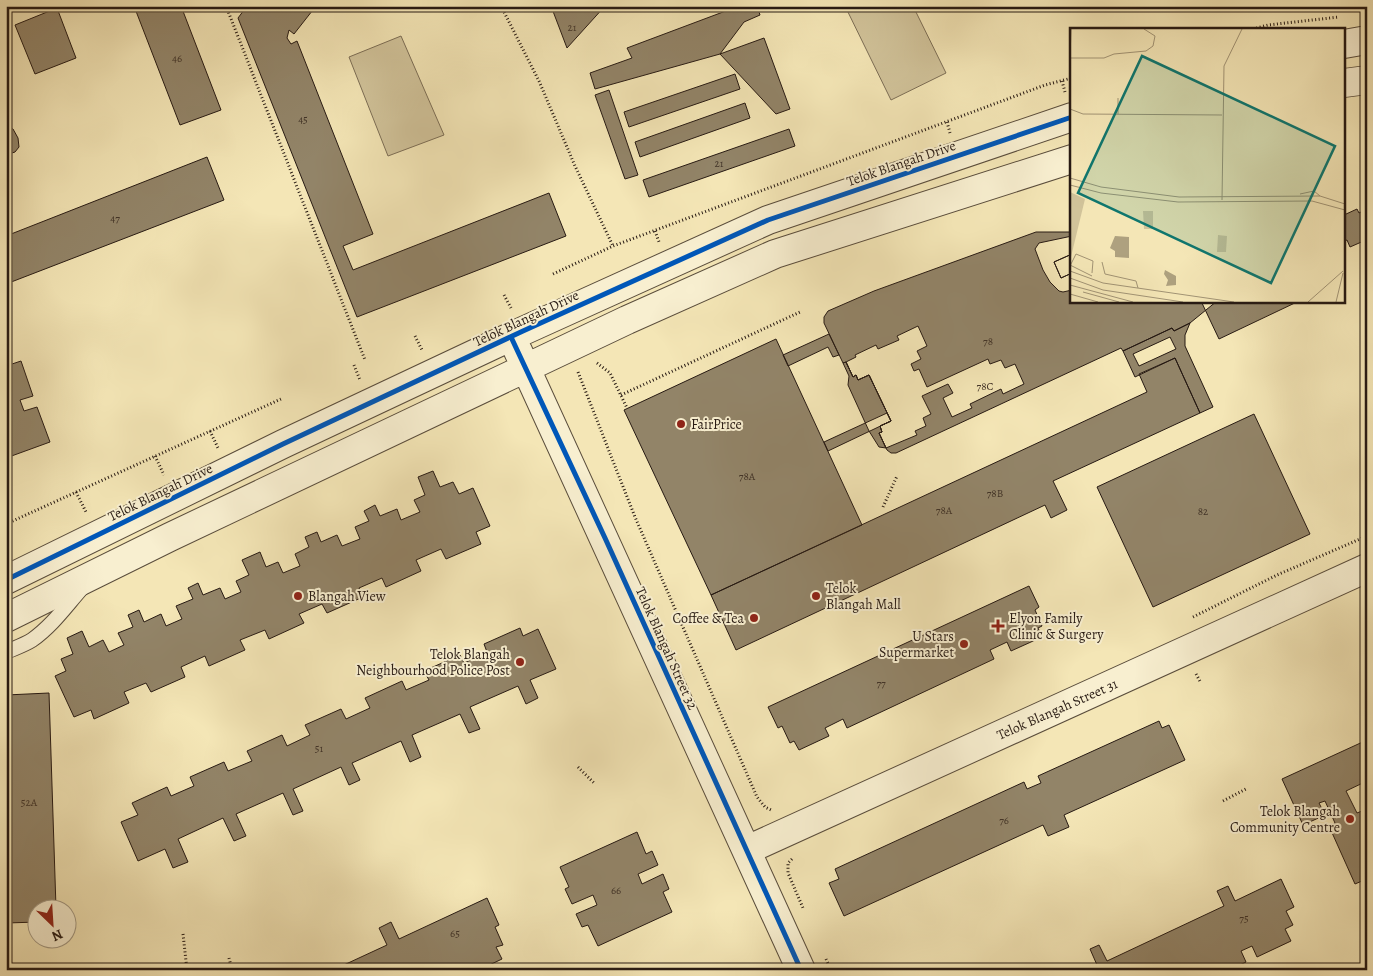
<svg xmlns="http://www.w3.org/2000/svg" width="1373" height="976" font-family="Alegreya,serif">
<rect width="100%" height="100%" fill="#f4e6b6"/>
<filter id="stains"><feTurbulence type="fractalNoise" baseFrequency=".004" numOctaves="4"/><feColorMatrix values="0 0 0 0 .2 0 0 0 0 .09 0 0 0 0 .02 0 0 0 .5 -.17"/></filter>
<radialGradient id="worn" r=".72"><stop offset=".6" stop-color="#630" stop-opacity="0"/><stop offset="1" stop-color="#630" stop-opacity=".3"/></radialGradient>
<path fill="#d1c39a" stroke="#7c6e56" d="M845,6H913L946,73L891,100Z
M401,36L444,135L388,156L349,57Z"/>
<path fill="#928468" stroke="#271a13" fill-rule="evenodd" d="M134,6H181L221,110L180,125Z
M247,6H316L294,34L289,30L287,38L291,44L297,41L373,234L343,246L353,270L549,193L566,236L357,317L238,18Z
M551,6H605L567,48Z
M739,6H757L760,15L744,22L720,54L595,89L590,73L632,58L627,48Z
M57,8L76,58L35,74L15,25Z
M764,38L790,109L776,114L720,54Z
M735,74L740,89L629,127L624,112Z
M609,90L638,175L625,179L595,95Z
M745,103L750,118L640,157L635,142Z
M8,127L13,129L18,138L19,147L15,152L6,155V128Z
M789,129L795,146L649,197L643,180Z
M207,157L224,200L6,284V236Z
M1357,209L1359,213L1367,209V241L1366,240L1350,247L1347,240L1344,241V215Z
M1036,232H1072V254L1054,262L1061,278L1072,273V301H1217L1190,323L1174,331L1172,328L1123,351L1121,348L896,453H891L887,450L879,433L882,432L880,426L891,421L869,375L858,380L856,375L853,377L846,362L843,363L824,323V317L828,311L874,291Z
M1072,236V254L1054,262L1061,278L1072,273V290L1063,292L1059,291L1050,282L1043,270L1035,249L1039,243Z
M1201,301H1299L1219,339Z
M1190,323L1185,335V346L1213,407L1200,413L1175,358L1135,377L1123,351L1172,328L1174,331ZM1170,337L1176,349L1139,366L1133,354Z
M918,326L927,346L917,351L921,359L911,364L914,371L919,369L927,387L988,359L990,364L1001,360L1005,368L1015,364L1024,384L1003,394L1001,389L970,404L972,408L952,417L943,398L953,393L948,384L922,396L931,414L923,418L926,426L915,431L917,435L886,448L879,433L882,432L880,426L891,421L869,375L858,380L856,375L853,377L846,362L856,357L855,355L876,345L878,349L899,340L897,336Z
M829,334L839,355L833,357L828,347L788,366L783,355Z
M776,339L862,525L711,595L624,410Z
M1175,358L1200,413L1053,481L1067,510L1051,518L1045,505L736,650L711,595L1147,392L1139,374Z
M21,361L33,396L20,400L24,411L37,407L50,442L6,458V366Z
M846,362L853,377L856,375L858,380L869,375L891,421L880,426L882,432L879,433L886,448L879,447L869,431L848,385L849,376L843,363Z
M887,413L891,421L828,451L824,442Z
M1254,414L1310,534L1153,607L1097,487Z
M433,471L440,487L453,482L459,494L473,488L490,526L476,532L481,544L446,559L441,549L416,560L421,571L386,587L382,578L359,588L363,597L327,613L322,604L299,614L304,623L269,639L265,630L240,640L245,650L209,666L205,656L181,667L185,677L151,692L146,683L124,692L129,703L94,719L91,710L74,717L55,676L66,671L61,659L73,654L67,638L82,631L89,647L103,640L109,652L124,645L118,633L133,627L128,615L139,610L144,622L161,614L166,626L182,619L176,606L193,599L188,588L198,583L203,595L220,588L225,599L241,592L236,581L249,575L242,560L260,552L266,567L278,562L283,573L300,566L295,554L309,547L305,537L317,532L321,542L337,535L342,546L360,539L355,527L369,521L364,511L375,505L380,516L397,509L401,520L420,512L414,500L425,495L418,477Z
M1029,586L1039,607L1035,610L1042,626L1038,628L1042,637L1011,651L1007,642L990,650L994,659L847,728L843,719L825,728L829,736L799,750L794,741L790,743L782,726L778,728L768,707Z
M520,628L523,636L538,629L556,669L530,680L538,698L526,704L518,686L470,707L480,729L469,733L460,714L412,735L421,757L410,762L401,741L352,763L360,780L349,785L341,767L293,789L303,811L293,815L283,793L236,814L246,836L234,841L223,818L178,839L188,862L173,868L165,849L138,861L121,822L138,815L132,803L167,787L171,796L194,786L190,777L224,762L228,771L252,761L247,751L282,735L287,746L310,735L305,725L341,709L346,719L370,708L365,698L402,681L406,690L429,680L424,671L460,655L464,663L487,652L484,644Z
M49,693L56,908H38V922L6,923V695Z
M1159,721L1162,728L1169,725L1185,760L1064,815L1069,827L1048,836L1043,825L844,916L829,883L839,879L835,869L1024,782L1027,789L1041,783L1038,776Z
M1367,740V781L1346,791L1357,813L1367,809V891L1362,881L1355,884L1329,826L1335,823L1325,801L1319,803L1325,815L1303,825L1282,779Z
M637,832L646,854L652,851L658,865L638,874L642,884L663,874L669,889L663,892L672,912L598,946L588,925L582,927L576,914L597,905L593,895L572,904L565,889L569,887L560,867Z
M1281,879L1294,907L1286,911L1293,925L1285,929L1291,941L1257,957L1252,946L1241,951L1246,962L1230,970H1088L1097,965L1090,949L1099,945L1107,961L1224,906L1217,891L1228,886L1235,901Z
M487,898L499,925L495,927L503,945L496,947L502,959L479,970H333L387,945L379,928L391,922L399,939Z"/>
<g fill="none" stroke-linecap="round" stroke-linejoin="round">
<defs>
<path id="lane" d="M6,652C15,648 24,645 32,640C52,626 66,606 82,588"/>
<path id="street" d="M1344,44L1367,40
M1344,83L1367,80
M518,351L801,970
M6,580L283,444L523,331L768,220L1072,117
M6,618L170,537L627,320L775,254L1072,159
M747,850L1367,568"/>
</defs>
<use href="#lane" stroke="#5a4d3c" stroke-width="16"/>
<use href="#street" stroke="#5a4d3c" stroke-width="30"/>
<path stroke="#271a13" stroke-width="3" stroke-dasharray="1 2.5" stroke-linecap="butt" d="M226,6L365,360
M501,6L539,81L575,166L613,246
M1253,29L1268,25L1339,17
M1062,81L1065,92
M947,122L950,133
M655,231L659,242
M553,274L613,246L1045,85L1072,78
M504,295L511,308
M1365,325L1367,324
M415,336L422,350
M597,363L610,373L627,408
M354,365L360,380
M578,372L635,517L757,797L765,807L771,810
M621,395L800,312
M210,431L218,448
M155,456L164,475
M76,492L86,512
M883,507L897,476
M6,524L281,399
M1193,617L1277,575L1367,536
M1196,674L1201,683
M578,767L595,784
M1223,801L1246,789
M792,859L788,863V873L803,908
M183,934L187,970
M229,958L232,970
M826,959L831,970"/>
<use href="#lane" stroke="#f8efd0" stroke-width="14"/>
<use href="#street" stroke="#f8efd0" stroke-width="28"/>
<defs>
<path id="cycleway" d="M511,337L605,538L801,970
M6,580L283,444L523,331L768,220L1072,117"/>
</defs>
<use href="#cycleway" stroke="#f8efd0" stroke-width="8"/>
<use href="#cycleway" stroke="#0057b8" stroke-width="5"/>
</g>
<g fill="#8f2418" stroke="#f8efd0" stroke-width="2">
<circle cx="681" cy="424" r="5"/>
<circle cx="298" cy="596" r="5"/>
<circle cx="816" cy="596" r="5"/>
<circle cx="754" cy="618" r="5"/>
<path d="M995.5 618.5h5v5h5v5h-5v5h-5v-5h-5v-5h5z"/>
<circle cx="964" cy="644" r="5"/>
<circle cx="520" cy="662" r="5"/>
<circle cx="1350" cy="819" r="5"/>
</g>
<g text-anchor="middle" stroke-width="4" stroke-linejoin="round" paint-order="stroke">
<g font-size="11" fill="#423428">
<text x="572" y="31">21</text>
<text x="177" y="62">46</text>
<text x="303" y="123">45</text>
<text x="719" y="167">21</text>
<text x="115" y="222">47</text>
<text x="988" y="345">78</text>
<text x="985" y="390">78C</text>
<text x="747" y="480">78A</text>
<text x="995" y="497">78B</text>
<text x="944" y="514">78A</text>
<text x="1203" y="515">82</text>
<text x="881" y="687">77</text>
<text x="319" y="752">51</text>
<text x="29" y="806">52A</text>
<text x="1004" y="824">76</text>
<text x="616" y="894">66</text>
<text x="1244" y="922">75</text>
<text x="455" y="937">65</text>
</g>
<g font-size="14" fill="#271a13" stroke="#f8efd0">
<text transform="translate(901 163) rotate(-19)" y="5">Telok Blangah Drive</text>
<text transform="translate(526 318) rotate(-25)" y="5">Telok Blangah Drive</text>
<text transform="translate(160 492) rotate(-26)" y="5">Telok Blangah Drive</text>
<text transform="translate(667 648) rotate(66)" y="5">Telok Blangah Street 32</text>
<text transform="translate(1057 709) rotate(-24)" y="5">Telok Blangah Street 31</text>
</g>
<g font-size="14" fill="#271a13" stroke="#f8efd0" text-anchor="start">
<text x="691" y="429">FairPrice</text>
<text x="826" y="593">Telok<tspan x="826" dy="16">Blangah Mall</tspan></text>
<text x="308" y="601">Blangah View</text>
<text x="744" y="623" text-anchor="end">Coffee &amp; Tea</text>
<text x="1009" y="623">Elyon Family<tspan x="1009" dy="16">Clinic &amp; Surgery</tspan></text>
<text x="954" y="641" text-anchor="end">U Stars<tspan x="954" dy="16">Supermarket</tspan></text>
<text x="510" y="659" text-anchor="end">Telok Blangah<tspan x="510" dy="16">Neighbourhood Police Post</tspan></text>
<text x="1340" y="816" text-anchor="end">Telok Blangah<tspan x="1340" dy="16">Community Centre</tspan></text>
</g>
</g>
<g transform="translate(1070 28)">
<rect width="275" height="275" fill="#f4e6b6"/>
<path d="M0,164L15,171L0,233ZM73,183H83V201H74ZM148,207L157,208L156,224H147Z" fill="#d1c39a"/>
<path d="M45,208L59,209V230L45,229V223L40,220ZM95,242L106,248V257L96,258L98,252L94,246Z" fill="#aea17f"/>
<path fill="none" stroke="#a29475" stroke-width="1" d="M0,30H34L44,26L76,23L83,18L85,8L74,1M0,30L1,1M48,70V86M0,81L13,86L152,87M0,150L31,159L109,169L250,168L275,176M0,157L31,165L108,174L242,173L275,182M230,166L244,163L250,168M152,172L154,38L172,1M32,234L35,246L66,253L68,260M0,237L22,248M0,238L6,226L23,233L22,245M0,243L33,255L164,274M0,250L33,262L113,274M0,257L63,274M13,264L49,274M0,266L28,274M238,274L273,243M266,274L273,245"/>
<path fill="#0f766e" fill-opacity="0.15" stroke="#0f766e" stroke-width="2.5" d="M72,28L265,118L201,255L8,165Z"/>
<rect width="275" height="275" fill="none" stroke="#271a13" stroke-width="2.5"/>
</g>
<rect width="1373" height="976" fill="none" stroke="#f4e6b6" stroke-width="25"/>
<rect x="8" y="8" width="1358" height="961" fill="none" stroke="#271a13" stroke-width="2.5"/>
<rect x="12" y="12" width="1348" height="951" fill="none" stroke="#271a13"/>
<g transform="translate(52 924) rotate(155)"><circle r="24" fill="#f8efd0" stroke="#a49a84"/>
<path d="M0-4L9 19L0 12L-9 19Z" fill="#8f2418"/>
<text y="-8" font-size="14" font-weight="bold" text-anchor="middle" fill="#271a13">N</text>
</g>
<rect width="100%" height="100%" filter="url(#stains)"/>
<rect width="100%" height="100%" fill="url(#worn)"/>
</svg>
